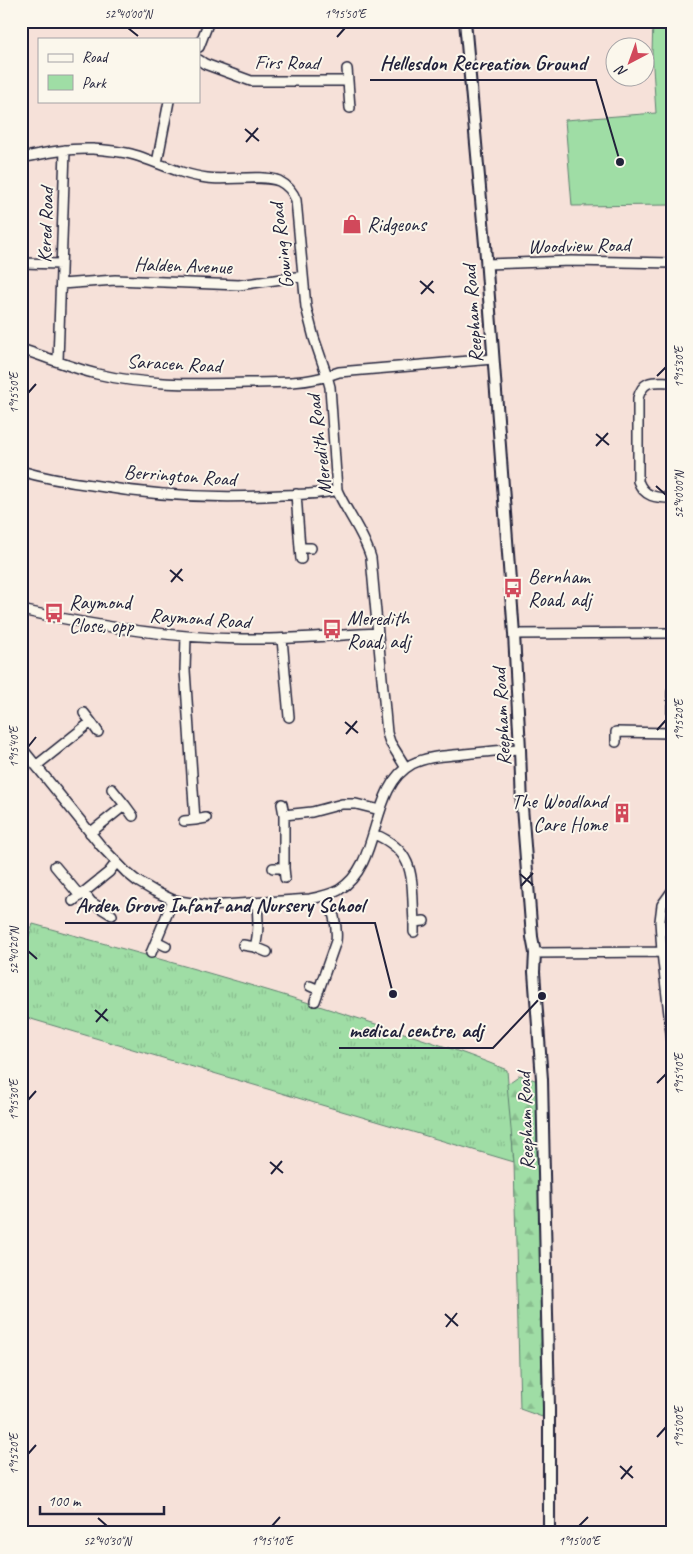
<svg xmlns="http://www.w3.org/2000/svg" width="693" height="1554" font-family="Caveat,sans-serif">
<defs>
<pattern id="grass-tufts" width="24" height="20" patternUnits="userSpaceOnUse" patternTransform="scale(1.25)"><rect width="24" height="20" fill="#9fdda5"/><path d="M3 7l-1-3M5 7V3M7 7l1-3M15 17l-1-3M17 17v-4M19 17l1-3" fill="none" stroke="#89bd8f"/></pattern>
<pattern id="forest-firs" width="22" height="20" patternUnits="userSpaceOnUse" patternTransform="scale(1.25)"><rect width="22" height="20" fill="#9fdda5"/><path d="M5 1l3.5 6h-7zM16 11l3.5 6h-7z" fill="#89bd8f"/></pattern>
<pattern id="garden-furrows" width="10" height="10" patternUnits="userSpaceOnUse" patternTransform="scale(1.25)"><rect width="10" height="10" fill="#9fdda5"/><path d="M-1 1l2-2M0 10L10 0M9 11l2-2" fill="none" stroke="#89bd8f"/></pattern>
</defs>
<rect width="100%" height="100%" fill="#f6e1d9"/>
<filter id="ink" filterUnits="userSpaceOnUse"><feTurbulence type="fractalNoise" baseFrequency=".02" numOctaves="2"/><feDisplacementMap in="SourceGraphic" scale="10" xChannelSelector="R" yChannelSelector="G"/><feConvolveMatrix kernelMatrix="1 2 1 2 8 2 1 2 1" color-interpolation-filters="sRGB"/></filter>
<g filter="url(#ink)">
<path fill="url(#grass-tufts)" stroke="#608070" d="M33,924C142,954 252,984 360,1019C410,1035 459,1050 507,1070L514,1162L21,1016V959Z"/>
<path fill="url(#forest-firs)" stroke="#608070" d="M520,1075L538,1081L545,1418L520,1409L514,1162L507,1084Z"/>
<path fill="#9fdda5" stroke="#608070" d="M653,22H672V205L572,206L565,120L656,113L652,52Z"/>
<path fill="url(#garden-furrows)" stroke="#608070" d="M21,928L29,931L21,959Z"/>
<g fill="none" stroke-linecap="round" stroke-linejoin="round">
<defs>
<path id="minor" d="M199,47L209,21
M199,60L205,64L251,81H348L347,69
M348,81L350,108
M21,158C45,153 69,148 93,149C107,150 124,151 138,156C161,164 183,175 207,178C227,181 262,174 279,181C287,185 293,192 296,200L306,307L314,338L327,376L339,372L493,359
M157,163L169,101
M21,263L61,264
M486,264L571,261L672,263
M61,284L115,280L239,285L303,276
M21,349C46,357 72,368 97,374C147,386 198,384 248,383C274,382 302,384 327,376L330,387L337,490C347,513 364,533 371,558L387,733L390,742L406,768
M58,361L65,150
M672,382C654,382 644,378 638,398V481C644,497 656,498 672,498
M21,471C44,478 68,482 92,485C155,496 217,499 281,495C299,494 320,495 337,490
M296,494L300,548H311
M300,548L301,559
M21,610C95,626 169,638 244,639C289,640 333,635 378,633
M514,634L672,633
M282,639L289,717
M672,692V768
M84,713L91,722
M616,742V732L671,733
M21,747L101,846L126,872L137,881L154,891L173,900L210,906L310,899C320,897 330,895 339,890C383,863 368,788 412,764C428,756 446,756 464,754C483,752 502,750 520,749
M37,765L91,722L98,732
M282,804L284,815L312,812L342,804H356L380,810
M125,805L133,816
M195,820L206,818
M184,821L195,820L185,670L186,636
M90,833L125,805L112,789
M374,834C418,852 411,881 414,922L424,921
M55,866L80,896
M273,868H284V815
M284,868L285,878
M84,893L91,902L112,915
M73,901L109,872L116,863
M414,922V932
M156,941L166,946
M243,945L255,947C259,933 258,918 257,903
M255,947L267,952
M662,952L672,1041
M151,953L173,900
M535,953L662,952L660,921L662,905L672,891
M310,986L319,990
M315,1001L336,941C338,925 333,910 326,895"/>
<path id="tertiary" d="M465,21L485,244L514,634L520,749L522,807L532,937L535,953L534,972L542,1079L549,1408V1533"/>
</defs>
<use href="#minor" stroke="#22223b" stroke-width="12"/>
<use href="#tertiary" stroke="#22223b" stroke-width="14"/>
<use href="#minor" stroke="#fbf7ec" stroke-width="9"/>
<use href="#tertiary" stroke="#fbf7ec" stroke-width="10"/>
</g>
</g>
<path fill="none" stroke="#22223b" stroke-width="2" d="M128,28L138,36M337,37L345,28M245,129L259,141M246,142L258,128M420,281L434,293M421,294L433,281M657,376L666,367M28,393L36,384M596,434L609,445M596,446L608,433M656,486L666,495M170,570L183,581M171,582L182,569M345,722L358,733M657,730L666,720M346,734L357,721M28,747L36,737M520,874L533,885M521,886L533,873M28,951L37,959M95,1010L108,1021M96,1022L107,1009M657,1083L666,1074M28,1100L36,1091M270,1162L283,1173M271,1174L282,1161M445,1314L458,1326M446,1327L457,1313M657,1437L666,1427M28,1454L36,1445M620,1466L633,1478M621,1479L632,1466M98,1518L107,1526M272,1526L280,1517M579,1526L588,1517"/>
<defs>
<symbol id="shop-bare" viewBox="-9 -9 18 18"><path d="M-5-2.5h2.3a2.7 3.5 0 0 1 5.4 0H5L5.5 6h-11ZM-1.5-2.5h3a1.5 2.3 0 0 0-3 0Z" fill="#d1495b" stroke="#fbf7ec" stroke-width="2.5" paint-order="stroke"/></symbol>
<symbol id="bus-bare" viewBox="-9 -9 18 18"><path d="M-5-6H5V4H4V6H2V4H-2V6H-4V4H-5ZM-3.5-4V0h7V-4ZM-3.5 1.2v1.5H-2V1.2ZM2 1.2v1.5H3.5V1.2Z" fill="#d1495b" stroke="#fbf7ec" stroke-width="2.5" paint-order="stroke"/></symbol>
<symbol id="building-bare" viewBox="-9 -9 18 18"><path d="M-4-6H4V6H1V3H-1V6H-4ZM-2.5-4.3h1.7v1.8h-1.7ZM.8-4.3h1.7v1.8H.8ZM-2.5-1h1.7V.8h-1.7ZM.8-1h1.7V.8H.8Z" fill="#d1495b" stroke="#fbf7ec" stroke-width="2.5" paint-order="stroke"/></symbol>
</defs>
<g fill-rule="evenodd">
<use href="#shop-bare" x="338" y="210" width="28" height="28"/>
<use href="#bus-bare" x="499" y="574" width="28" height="28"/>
<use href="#bus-bare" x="40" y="599" width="28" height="28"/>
<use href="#bus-bare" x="318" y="615" width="28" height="28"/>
<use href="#building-bare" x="608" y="799" width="28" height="28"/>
</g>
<g text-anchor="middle" stroke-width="4" stroke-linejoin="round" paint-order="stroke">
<g font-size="20" fill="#22223b" stroke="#fbf7ec">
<text transform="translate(287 62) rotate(1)" y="7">Firs Road</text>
<text transform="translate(45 225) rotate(-88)" y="7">Kered Road</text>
<text transform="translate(579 245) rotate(-1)" y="7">Woodview Road</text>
<text transform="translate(281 246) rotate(-97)" y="7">Gowing Road</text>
<text transform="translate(183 265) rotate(2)" y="7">Halden Avenue</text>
<text transform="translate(472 314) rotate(-94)" y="7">Reepham Road</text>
<text transform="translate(174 363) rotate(3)" y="7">Saracen Road</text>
<text transform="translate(319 445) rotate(-97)" y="7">Meredith Road</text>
<text transform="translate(180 475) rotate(4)" y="7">Berrington Road</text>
<text transform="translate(200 618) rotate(4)" y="7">Raymond Road</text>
<text transform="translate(501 717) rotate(-93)" y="7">Reepham Road</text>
<text transform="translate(525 1121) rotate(-92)" y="7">Reepham Road</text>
</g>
<g font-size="20" fill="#22223b" stroke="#fbf7ec" text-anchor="start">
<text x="367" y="231">Ridgeons</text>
<text x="528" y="583">Bernham<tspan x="528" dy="23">Road, adj</tspan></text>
<text x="69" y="609">Raymond<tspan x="69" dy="23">Close, opp</tspan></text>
<text x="347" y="625">Meredith<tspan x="347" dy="23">Road, adj</tspan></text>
<text x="607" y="808" text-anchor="end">The Woodland<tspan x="607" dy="23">Care Home</tspan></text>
</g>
</g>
<path fill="none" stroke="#22223b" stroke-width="2" d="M620 162L596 80H370M393 994L375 923H65M542 996L493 1048H339"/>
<g fill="#22223b" stroke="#fbf7ec" stroke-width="2">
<circle cx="620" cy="162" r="5"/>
<circle cx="393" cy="994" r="5"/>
<circle cx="542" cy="996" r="5"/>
</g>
<g font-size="21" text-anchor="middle" font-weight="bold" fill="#22223b" stroke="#fbf7ec" stroke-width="4" stroke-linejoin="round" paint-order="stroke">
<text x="483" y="70">Hellesdon Recreation Ground</text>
<text x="220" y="912">Arden Grove Infant and Nursery School</text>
<text x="416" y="1037">medical centre, adj</text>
</g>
<rect width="693" height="1554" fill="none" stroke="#fbf7ec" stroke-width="55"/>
<rect x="38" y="38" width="162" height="65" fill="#fbf7ec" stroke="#a4a2a5"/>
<rect x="48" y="54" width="25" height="8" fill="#fbf7ec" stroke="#a4a2a5"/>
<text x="82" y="62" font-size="15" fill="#22223b">Road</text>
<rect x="48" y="75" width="25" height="15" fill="#9fdda5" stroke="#a4a2a5"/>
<text x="82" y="88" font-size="15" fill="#22223b">Park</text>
<g transform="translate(630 62) rotate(221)"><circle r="24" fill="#fbf7ec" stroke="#a4a2a5"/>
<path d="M0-4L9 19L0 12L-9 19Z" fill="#d1495b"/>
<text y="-8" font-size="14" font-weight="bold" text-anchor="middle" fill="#22223b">N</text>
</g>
<path d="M40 1506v8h124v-8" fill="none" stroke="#22223b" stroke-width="2.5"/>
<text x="48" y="1506" font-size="15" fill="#22223b" stroke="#fbf7ec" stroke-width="4" paint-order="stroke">100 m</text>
<rect x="28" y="28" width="638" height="1498" fill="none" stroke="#22223b" stroke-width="2"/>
<g font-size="12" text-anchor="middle" fill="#22223b">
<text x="128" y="18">52°40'00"N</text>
<text x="345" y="18">1°15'50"E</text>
<text transform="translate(679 367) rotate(-90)" y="4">1°15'30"E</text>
<text transform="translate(14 393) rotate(-90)" y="4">1°15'50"E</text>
<text transform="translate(679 495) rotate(-90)" y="4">52°40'00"N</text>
<text transform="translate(679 720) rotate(-90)" y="4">1°15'20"E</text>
<text transform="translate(14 747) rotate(-90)" y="4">1°15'40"E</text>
<text transform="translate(14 951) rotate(-90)" y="4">52°40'20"N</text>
<text transform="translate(679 1074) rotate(-90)" y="4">1°15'10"E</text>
<text transform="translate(14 1100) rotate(-90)" y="4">1°15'30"E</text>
<text transform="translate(679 1427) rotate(-90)" y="4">1°15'00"E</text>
<text transform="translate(14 1454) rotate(-90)" y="4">1°15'20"E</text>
<text x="107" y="1545">52°40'30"N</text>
<text x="272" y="1545">1°15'10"E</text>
<text x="579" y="1545">1°15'00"E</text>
</g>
</svg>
